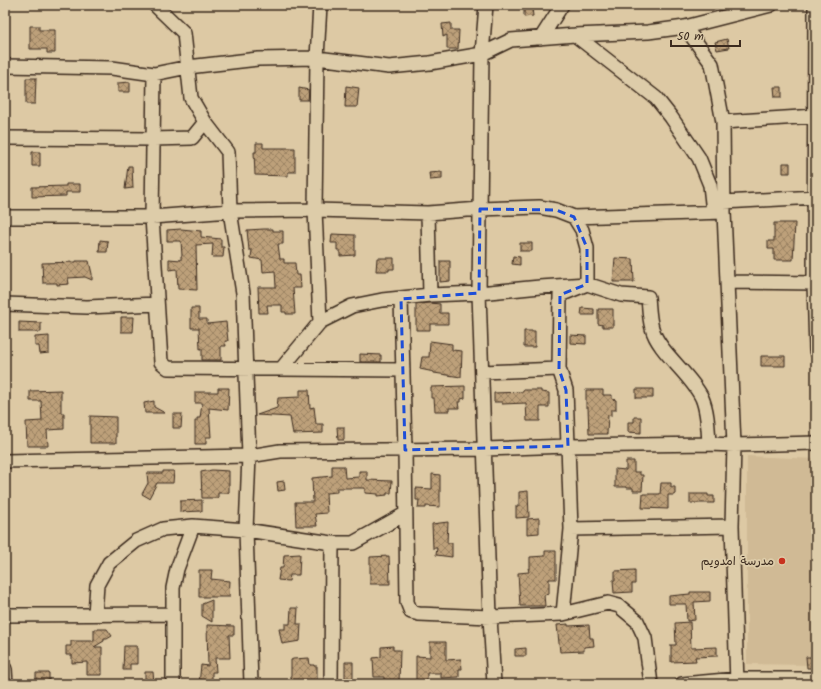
<svg xmlns="http://www.w3.org/2000/svg" width="821" height="689" font-family="Kalam,'Playpen Sans Arabic',sans-serif">
<defs>
<pattern id="building-cross-hatch" width="8" height="8" patternUnits="userSpaceOnUse"><rect width="8" height="8" fill="#bda07a"/><path d="M0 0l8 8M0 8l8-8" fill="none" stroke="#9b8363"/></pattern>
</defs>
<rect width="100%" height="100%" fill="#ddc9a4"/>
<filter id="ink" filterUnits="userSpaceOnUse"><feTurbulence type="fractalNoise" baseFrequency=".025" numOctaves="2"/><feDisplacementMap in="SourceGraphic" scale="8" xChannelSelector="R" yChannelSelector="G"/><feConvolveMatrix kernelMatrix="1 2 1 2 8 2 1 2 1" color-interpolation-filters="sRGB"/></filter>
<g filter="url(#ink)">
<path fill="#d0ba95" d="M747,456L816,459V665L747,664Z"/>
<path fill="url(#building-cross-hatch)" stroke="#3b2a1e" d="M532,8L533,16L524,17V9Z
M451,23V30H459L458,49H447V35L443,37L442,24Z
M30,26H39V30H55V53H47V49H30Z
M727,39L729,48L717,50L715,42Z
M26,78H36L35,104H26Z
M130,82V92H118V83Z
M346,86L359,88L357,107H345Z
M774,87H782V97H775Z
M299,88L309,90L308,100H299Z
M256,143H263V148H295V172H288V176L255,175L254,152H256Z
M32,152H40V166H32Z
M783,163H790V173H783Z
M128,166H132L133,188L125,189Z
M442,172V179L430,180L429,173Z
M66,184H80V192H66V196L32,197V187L66,186Z
M774,223H795L793,260H774V249H768V241H774Z
M181,229L201,231V237L221,239V247H224L223,257H212L213,244L196,245L197,290L178,289L177,269L169,270V259L181,260V256H182L181,241H167V230Z
M264,229H273V231H283V244H278L280,259H284V263H295L296,275H300L301,288H293L295,314H286V312H282V305H267L268,313H259L258,287H276L275,271L263,272L262,260L251,258L252,250H249L247,230Z
M332,234L355,235V255L340,256V250H337V243H331Z
M100,240L108,241L107,252H99Z
M520,243H532V251H520Z
M513,256L520,257V265L512,264Z
M377,258H394V269H389V271H376Z
M615,258L633,259L634,282H613Z
M76,261H89L92,274V280L85,277L68,278L69,284L57,285V283H43L42,263L76,262Z
M440,261H450V281L440,282Z
M430,303L440,304V313H448V324H430V330H416V304Z
M191,308H199V319H207V324L226,322L228,341H225L226,346H221V360H202V348L200,349L199,328H191Z
M582,308L594,309V315H581Z
M598,309H613V327H603V325L598,324Z
M121,317H134L133,332H121Z
M19,322L41,323V332H19Z
M524,331H535V347H524Z
M570,335L586,336V344L570,343Z
M49,336V353L40,354L39,346H35V337Z
M430,341L452,344V350L462,351L461,377L434,373V372L420,369L422,357H429Z
M360,354L381,355V362H360Z
M761,356H785V366H761Z
M465,386V398L461,399V402H458L459,408H449V411H435L434,398H431V387Z
M218,388H229L228,410L209,408L211,437H206V444H195V421H197V418H200L202,403H195V392H218Z
M636,389H653V398H636Z
M61,390V413H64V429L47,430L48,446H27L26,422L42,421L41,401H30V391Z
M300,390H309L310,408L314,407L316,424H323V433L293,434L290,417L257,415L277,408L278,398L300,397Z
M523,390H541V392L549,393V407H540V421H527L526,403L502,404V402H494V393L523,392Z
M586,390H603V395H612V399L616,400V410H611V416L608,415L607,434H589L588,407H586Z
M154,401V407L165,413H145L144,403Z
M173,414H182L181,428H173Z
M90,416L116,417V443H90Z
M634,417H641V433L628,432V422H634Z
M337,427H344V440H338Z
M626,461H634V472H640V475H643L642,491H633V488H627V487H615V469L626,470Z
M332,466H344L345,478L359,477V471H367V480L392,481L391,493H387V495L378,496V494L365,493V488H337V492L326,493L327,513L315,514L317,526H296L295,502H313L312,478L332,476Z
M212,470L229,471V493H218V498H202L201,472Z
M163,471H174L173,483H157L149,498L142,494L148,483L147,473H163Z
M432,474L440,475V507L426,506V508H418L419,500H416V488L432,489Z
M284,481L285,490L278,491L277,482Z
M661,483H671V487H675V495H668V509L642,508L643,494H660Z
M528,491L529,517L516,518V506H519V492Z
M690,494H708V496H714V503H690Z
M202,500V511L180,512V501Z
M539,518V533L527,534V519Z
M448,522L447,543H452V557L436,555L437,548H433L432,524Z
M545,551H556V579H549V594L544,595L545,606H520L518,573L529,572L528,568H530V557L545,556Z
M300,554L299,575H290L289,581L278,580L280,568H283L284,555Z
M389,556L390,584H370V557Z
M199,570H212L211,579L230,581L229,597H199Z
M635,570V584H632V592L614,593L613,580H615V571Z
M690,592H710V601L694,602L695,620L687,621L686,604H669V596L690,594Z
M212,600V622L202,616V604Z
M291,608H298L297,624H301L300,641L282,644L279,629H285V624H290Z
M690,622L691,648L717,647V656L695,657L696,661L671,662V645H676L675,623Z
M568,624V626L589,625L590,638H593L594,646L584,647V651L560,652L557,625Z
M207,625L234,626V635H229L230,658H215L216,672H212V684H199L201,665L208,666Z
M94,629H107L112,636L107,639H104V641L94,647H102V675H87V662L72,663V655H66V646H71V641H94Z
M430,642H446V660L461,659L462,669H459V677L441,678V673H427V684H416V656L430,657Z
M124,646H137V664H130V670H123Z
M393,646V650H400L399,683H384V677H374L373,658L381,657V647Z
M526,648V656H515V649Z
M806,657H816V668H807Z
M309,658L310,665H314V666H317V684H291V660L293,659Z
M345,662H353V678H345Z
M145,672H153L154,683H145Z
M36,673H49V684H36Z"/>
<g fill="none" stroke-linecap="round" stroke-linejoin="round">
<defs>
<path id="minor" d="M155,5L184,33L191,98L205,122L228,152L230,211L243,293L249,456L246,530L251,684
M486,5L482,54L479,293L490,617L494,684
M815,5L814,283L816,351
M685,27L712,64L723,122L724,212L734,445L732,526L737,684
M575,35L656,98L671,117L699,158L710,185L713,212
M541,38L562,5
M5,66L112,68L154,74L188,67L258,59L317,58L389,67L430,63L482,54L511,40L575,35L648,32L685,27L771,5
M154,74L152,217L161,362L168,368L403,370
M723,122L816,116
M5,138L153,139L192,138L205,122
M724,202L816,197
M428,213L430,295
M5,217H152L230,211L315,210L428,213L480,209L539,207L556,210L574,217L724,212
M727,282L814,283
M401,299L405,450L407,602L411,612L419,614L490,617L563,614L608,603L619,606L637,621L645,638L651,684
M5,304L87,307L157,304
M320,322L315,210L317,58L320,5
M282,368L320,322L352,306L382,300L430,295L479,293L540,287L587,284L621,295L648,297C649,307 649,318 652,328C658,352 691,374 702,398C708,412 708,429 709,444
M482,372L559,369
M5,461L249,456L280,451L485,449L568,446L709,444L734,445L816,443
M571,529L732,526
M95,614L97,585L109,563L136,541L163,529L193,526L246,530L332,543H353L405,514
M563,614L571,529L566,390L559,369L560,295L587,284V248L582,230L574,217
M5,615L173,614
M5,669L6,684
M173,684V588L177,569L193,526
M331,684L332,543
M682,684L737,679H816"/>
</defs>
<use href="#minor" stroke="#3b2a1e" stroke-width="16"/>
<use href="#minor" stroke="#ddcca9" stroke-width="13"/>
</g>
</g>
<path fill="none" stroke="#1d4ed8" stroke-width="3" stroke-dasharray="8 5" stroke-linejoin="round" d="M480,209L556,210L574,217L587,248V284L560,295L559,369L566,390L568,446L405,450L401,299L479,293Z"/>
<circle fill="#c8321e" stroke="#ddcca9" stroke-width="1.5" cx="782" cy="561" r="4"/>
<g text-anchor="middle" stroke-width="3.5" stroke-linejoin="round" paint-order="stroke">
<g font-size="12" fill="#3b2a1e" stroke="#ddcca9" text-anchor="end">
<text x="774" y="565">مدرسة امدويم</text>
</g>
</g>
<rect width="821" height="689" fill="none" stroke="#ddcca9" stroke-width="20"/>
<rect x="10" y="10" width="801" height="669" fill="none" stroke="#3b2a1e" stroke-width="1.5" filter="url(#ink)"/>
<path d="M671 40v6h69v-6" fill="none" stroke="#3b2a1e" stroke-width="2"/>
<text x="677" y="40" font-size="12" fill="#3b2a1e" stroke="#ddcca9" stroke-width="3" paint-order="stroke">50 m</text>
</svg>
